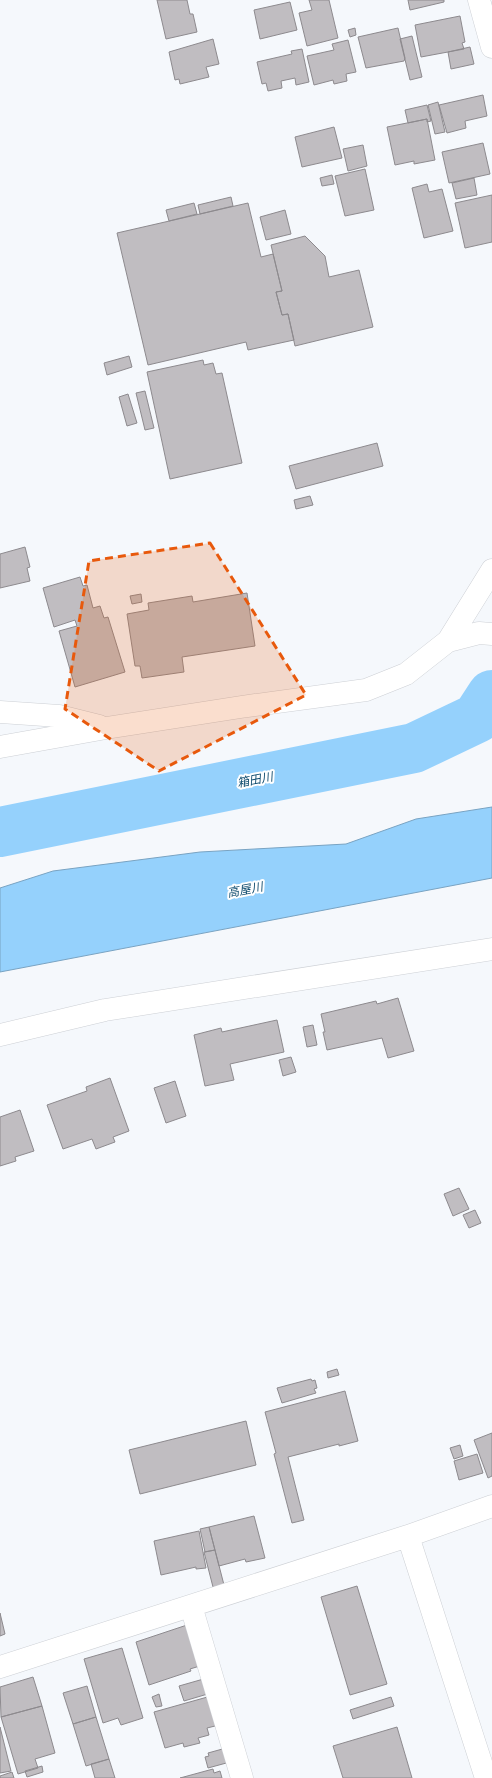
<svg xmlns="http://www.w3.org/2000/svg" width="492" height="1778" font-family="'PT Sans','Noto Sans JP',sans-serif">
<rect width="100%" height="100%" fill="#f5f8fc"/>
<path fill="#95d1fc" stroke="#79a3c2" d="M492,807V878L0,972V888L53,871L200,852L346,844L416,819Z"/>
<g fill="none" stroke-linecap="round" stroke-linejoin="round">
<path stroke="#95d1fc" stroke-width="50" d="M0,832L414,748L477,718L492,695"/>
</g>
<path fill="#c0bdc1" stroke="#8d8a8e" d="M157,0H187L190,14H193L197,32L166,39Z
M309,0H329L338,38L307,46L299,13L312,10Z
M408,0H444V2L410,10Z
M290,2L297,30L260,39L254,10Z
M460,16L465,42L462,43L464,49L421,57L415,25Z
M355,28L356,35L350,37L348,30Z
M398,28L405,58L404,61L366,68L358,37Z
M412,36L422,77L410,80L400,39Z
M213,39L219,64L206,67L209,77L180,84L179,79L175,80L169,52Z
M348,40L356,72L346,74L347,81L334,84L333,80L314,85L307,56L334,50L332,44Z
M470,47L474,64L451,69L448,52Z
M302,49L309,82L296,85L295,78L281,81L282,88L268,91L266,83L262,84L257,62L292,54L291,51Z
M483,95L487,116L465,121L466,128L447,133L439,105Z
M438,102L445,132L435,134L428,105Z
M427,105L431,121L427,122V119L408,123L405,110Z
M427,119L435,160L414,164V161L395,165L387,127Z
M334,127L342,158L302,167L295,137Z
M483,143L490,174L449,183L442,152Z
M363,145L367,166L348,171L343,149Z
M365,169L374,210L345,216L335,176Z
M332,175L334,184L322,186L320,178Z
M474,178L477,195L456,199L452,183Z
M427,184L429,192L442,189L453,231L424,238L412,188Z
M492,195V242L465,248L455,203Z
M231,197L233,206L200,214L198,205Z
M194,203L197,214L169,221L166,210Z
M248,203L261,257L273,254L282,291L276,292L282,315L288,314L294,340L248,350L246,342L148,365L117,233Z
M285,210L291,234L266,240L260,217Z
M305,236L325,256L329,277L359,270L373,327L295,346L288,314L282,315L276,292L282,291L271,245Z
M129,356L132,367L107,375L104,363Z
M203,360L204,365L213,363L216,374L222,373L242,463L170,479L147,372Z
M145,391L154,428L145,430L136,393Z
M128,394L137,423L127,426L119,397Z
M377,443L383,466L296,489L289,466Z
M310,496L313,505L296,509L294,500Z
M25,547L30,567L27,568L30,581L0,588V554Z
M80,577L83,586L87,585L93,608L100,606L104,618L108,617L125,672L75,687L59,631L77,626L75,620L54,627L43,588Z
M247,593L255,646L182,657L184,672L142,678L140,666H135L127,614L149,610L148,603L192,596L193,602Z
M141,594L142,602L132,604L130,596Z
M398,998L414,1051L388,1058L382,1038L327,1050L323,1032H325L321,1014L376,1001L377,1004Z
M277,1020L284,1052L230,1064L234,1080L205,1086L194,1035L221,1028L222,1032Z
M313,1025L317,1045L307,1047L303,1027Z
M291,1057L296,1072L283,1076L279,1060Z
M110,1078L129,1131L113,1137L115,1142L96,1149L92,1139L63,1149L47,1105L87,1091L86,1087Z
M175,1081L186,1116L166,1123L154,1088Z
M20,1110L34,1151L15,1157L16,1161L0,1166V1117Z
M459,1188L469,1209L453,1216L444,1194Z
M475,1210L481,1223L469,1228L463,1215Z
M337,1369L339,1375L328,1378L327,1372Z
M311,1379L312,1381L315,1380L317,1388L314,1389L316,1393L282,1403L277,1388Z
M345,1391L358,1441L339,1446V1444L288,1457L304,1520L292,1523L274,1454L276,1453L265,1412Z
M246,1421L256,1465L140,1494L129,1450Z
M492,1433V1476L488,1478L474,1440Z
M460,1445L463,1456L454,1459L450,1448Z
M477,1454L483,1473L459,1480L454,1461Z
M254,1516L265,1558L246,1562L245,1559L219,1566L209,1527Z
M209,1527L215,1550L205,1552L200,1529Z
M199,1531L206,1568L196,1569V1567L161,1575L154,1541Z
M215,1550L224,1585L213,1587L204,1552Z
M357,1586L387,1684L350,1695L321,1597Z
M0,1613L5,1634L0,1636Z
M190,1624L203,1665L190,1669L191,1671L149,1685L136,1642Z
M122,1648L143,1718L121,1725L118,1718L103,1723L84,1659Z
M33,1677L42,1706L1,1717L0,1687Z
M207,1678L211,1693L184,1701L179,1686Z
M87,1686L96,1717L73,1724L63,1693Z
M159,1694L162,1706L156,1707L152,1697Z
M211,1696L219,1725L207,1728L209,1735L198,1738L200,1743L184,1747L183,1743L165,1748L154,1712Z
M391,1697L394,1706L353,1719L350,1710Z
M42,1706L55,1753L35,1759L38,1768L18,1774L1,1717Z
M96,1717L109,1759L86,1766L73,1724Z
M0,1727L11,1771L0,1773Z
M397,1727L412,1778H343L333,1746Z
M226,1748L230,1762L208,1768L205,1757L209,1756L208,1753Z
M109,1759L115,1778H95L91,1764Z
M42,1766L43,1772L27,1777L25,1771Z
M213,1769L214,1773L220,1771L222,1778H180Z
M12,1772L14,1778H0V1776Z"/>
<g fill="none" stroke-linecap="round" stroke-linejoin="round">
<defs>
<path id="minor" d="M479,0L492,47
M448,641L492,570
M0,712L59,716L99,726
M0,747L106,728L241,707L366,690L406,674L448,641L479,633L492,634
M0,1035L105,1010L492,949
M408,1536L486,1778
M191,1606L242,1778
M0,1667L408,1536L492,1506"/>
</defs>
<use href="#minor" stroke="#cdd0d5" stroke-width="23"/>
<use href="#minor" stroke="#fff" stroke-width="22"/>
</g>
<path fill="#e8590c" fill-opacity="0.2" stroke="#e8590c" stroke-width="3" stroke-dasharray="8 5" stroke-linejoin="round" d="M210,543L306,695L159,771L65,709L89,561Z"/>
<g text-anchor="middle" stroke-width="4" stroke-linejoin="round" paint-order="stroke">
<g font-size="12" font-style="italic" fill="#0e4b6e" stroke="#fff">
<text transform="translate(255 780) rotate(-11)" y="4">箱田川</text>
<text transform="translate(245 890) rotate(-11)" y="4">高屋川</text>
</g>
</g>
</svg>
